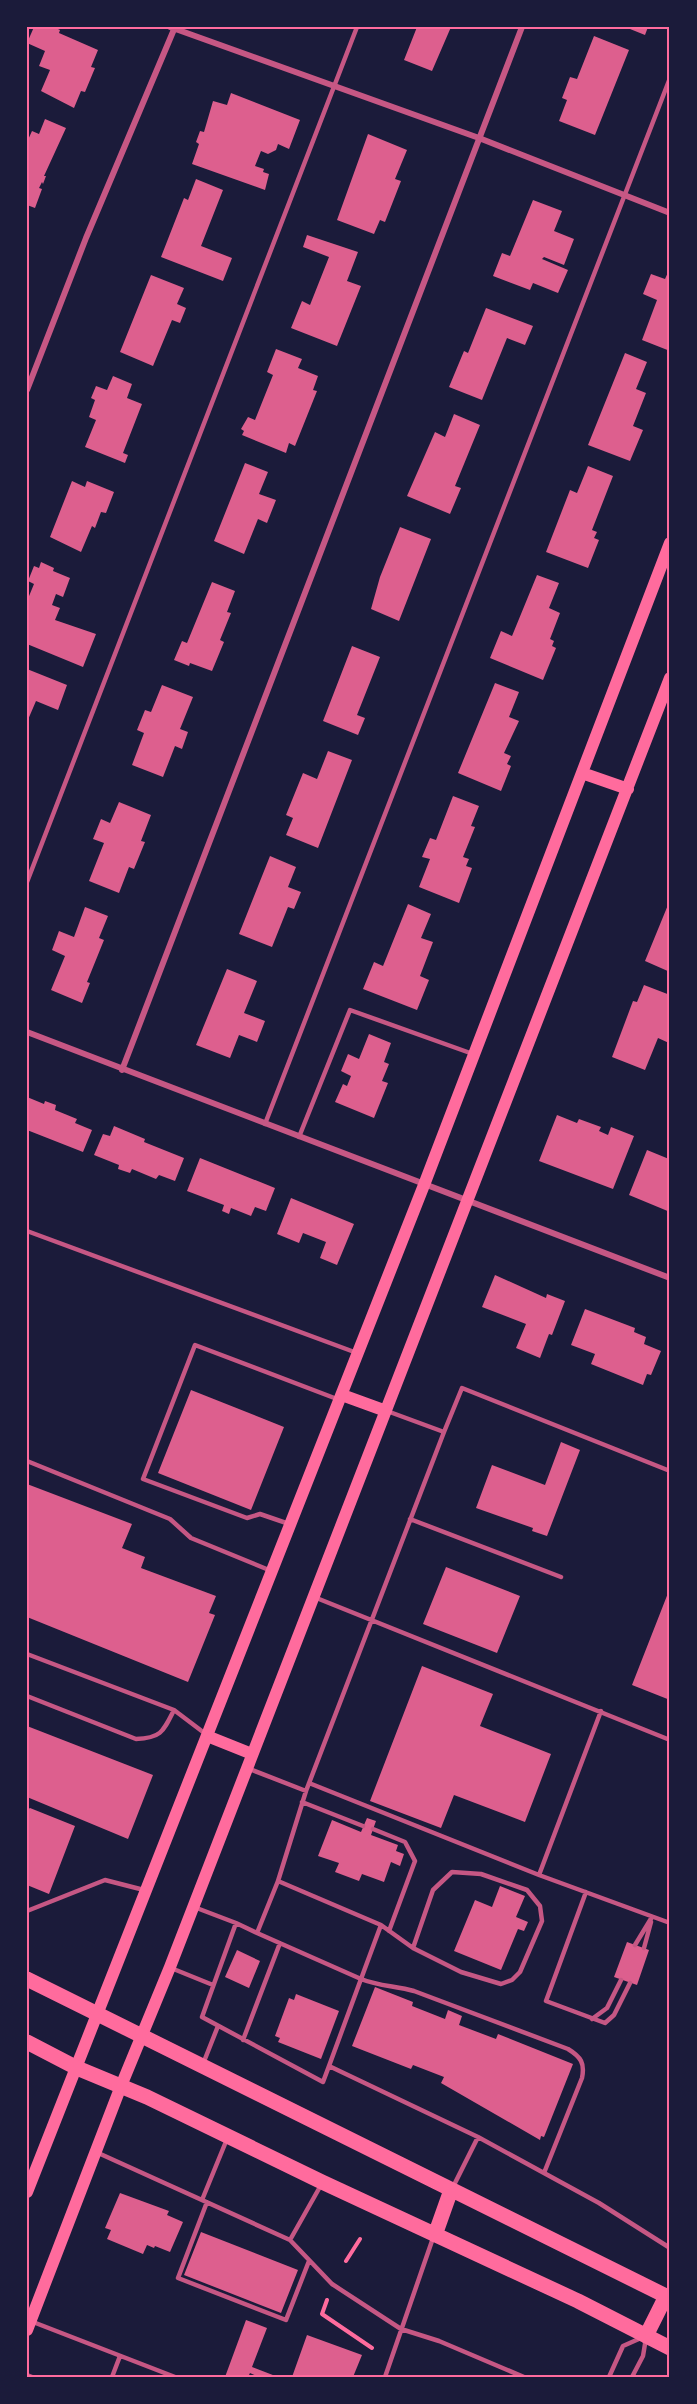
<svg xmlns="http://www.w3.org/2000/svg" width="697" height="2404" font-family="'Titillium Web',sans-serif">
<rect width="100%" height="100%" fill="#1b1b3a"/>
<path fill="#dd5f8e" d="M34,27H54L60,30L59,33L98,50L91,67L95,68L85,92L81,91L74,108L41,91L50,70L39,66L45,51L27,43Z
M417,27H451L432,71L404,60Z
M625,27H648L645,35Z
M594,36L629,50L595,135L559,121L567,100L562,98L570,77L577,79Z
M231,93L300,120L289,149L278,144L276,150L268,154L261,151L255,166L264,169L263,172L269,174L265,190L192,164L199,144L196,142L200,131L204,132L213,101L227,105Z
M45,119L66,128L44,176H46L43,184L42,182L39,188L42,189L35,208L27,205V142L32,131L39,134Z
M368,134L407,150L395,179L401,181L385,222L380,220L374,234L337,220Z
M196,179L223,190L201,246L232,258L223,281L161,257L184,198L188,200Z
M533,200L562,211L554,231L574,239L564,265L544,257L542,259L568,270L558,293L533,283L530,290L493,276L502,253L510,256Z
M307,235L358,252L347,281L361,286L337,346L291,328L302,301L310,305L329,257L303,247Z
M670,268V351L642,340L657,300L643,294L651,274L665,279Z
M151,275L184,288L177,304L186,308L180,323L172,320L153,366L120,352Z
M486,308L533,326L525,345L507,338L482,400L449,387L464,351L468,353Z
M276,349L302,359L298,368L318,376L313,390L317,391L295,446L289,443L286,453L242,435L244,431L241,429L248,417L255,420L273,375L267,372Z
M625,353L647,362L636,389L646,393L633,426L643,430L630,461L588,445Z
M113,376L132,384L127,398L142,404L123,453L128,455L125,463L85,447L96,420L89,417L95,400L91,398L96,386L107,390Z
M454,414L480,425L455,486L461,488L450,514L407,496L435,432L445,437Z
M245,463L268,472L259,494L276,500L267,523L258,519L244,554L214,541Z
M588,466L613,476L592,530L597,532L594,538L599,540L588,568L546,552L570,490L577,493Z
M72,481L85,487L87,481L114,492L106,513L101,512L95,528L92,526L81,552L50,537Z
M400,527L431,539L399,621L371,609L380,577Z
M41,562L54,568L53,571L70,578L63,597L56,594L52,605L60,608L55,620L96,634L83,667L27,644V601L34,584L28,581L34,566L39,568Z
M537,575L559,583L549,608L560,613L550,639L554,641L552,646L556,648L543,680L490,658L501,631L512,636Z
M212,582L235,591L227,612L231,613L220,640L224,642L212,671L190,663L189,666L174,660L182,641L187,643Z
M352,646L380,657L357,715L365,718L358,735L323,721Z
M27,669L67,685L58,710L36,701L27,722Z
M495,683L519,692L509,717L519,721L504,753L511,756L507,764L511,766L501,791L458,773Z
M162,685L193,697L180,729L188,732L182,749L175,746L163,777L132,765L144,733L137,730L145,710L151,712Z
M328,751L352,760L318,848L286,835L293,818L286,815L303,773L317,779Z
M453,796L479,806L471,826L475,827L463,857L469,859L466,866L472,868L459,903L419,887L430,859L422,857L430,838L436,840Z
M119,802L151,815L141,841L145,842L134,869L129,867L119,893L89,881L104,843L93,839L101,819L110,823Z
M270,856L296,867L288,887L301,892L294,909L288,907L272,947L239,934Z
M670,900V972L645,961Z
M408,904L431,914L421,938L433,942L420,976L429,980L417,1010L363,989L374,962L383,966Z
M85,907L108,916L99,938L104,940L87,982L90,983L82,1003L51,990L65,956L52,950L59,931L74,937Z
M227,969L257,981L244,1013L265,1021L257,1042L239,1035L230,1058L196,1045Z
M644,985L670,995V1041L669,1043L658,1038L645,1070L612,1057L633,1001L637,1002Z
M369,1034L391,1043L384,1062L389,1064L382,1081L388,1083L374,1118L335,1102L343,1084L347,1086L351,1076L341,1071L348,1054L359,1059Z
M27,1097L44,1104L45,1101L56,1105L55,1110L77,1119L75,1123L92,1130L83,1152L27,1130Z
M557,1115L577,1123L579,1119L601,1127L599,1131L608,1135L611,1127L634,1136L613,1189L539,1161Z
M114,1126L145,1139L144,1142L184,1158L175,1181L159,1175L156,1179L132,1169L130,1173L118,1169L119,1165L94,1155L103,1134L110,1136Z
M647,1150L669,1159L670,1212L629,1195Z
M200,1158L275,1188L266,1211L255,1207L251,1216L231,1208L229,1214L222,1211L224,1205L187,1191Z
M291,1198L354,1224L337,1265L320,1258L326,1242L303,1233L299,1243L277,1234Z
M495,1275L546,1298L547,1294L565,1301L552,1335L549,1334L540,1358L516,1348L526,1324L482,1307Z
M585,1309L635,1328L634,1332L646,1337L644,1344L661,1351L651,1375L647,1374L643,1385L591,1364L595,1354L571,1345Z
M191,1390L284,1427L251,1510L158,1473Z
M561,1442L580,1450L547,1536L532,1531L533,1528L476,1508L492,1465L545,1485Z
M27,1484L132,1524L122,1548L145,1557L141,1568L216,1596L209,1613L215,1615L188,1682L27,1617Z
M446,1567L520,1596L497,1653L423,1624Z
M670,1588V1700L632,1685Z
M422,1666L493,1694L480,1726L551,1754L525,1822L454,1795L441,1828L370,1801Z
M27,1726L153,1775L128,1839L27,1797Z
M30,1808L75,1826L49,1894L27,1885V1810Z
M367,1818L376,1821L371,1835L398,1845L396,1851L404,1854L400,1866L391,1862L384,1882L362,1874L359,1881L335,1872L339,1863L318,1856L332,1820L361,1832Z
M500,1886L525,1896L516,1917L528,1922L524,1931L518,1929L501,1970L454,1951L475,1900L492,1907Z
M627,1942L649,1950L637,1985L614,1977Z
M237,1950L260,1961L249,1988L225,1977Z
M375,1987L413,2002L412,2006L445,2019L448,2010L462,2016L459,2025L496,2039L498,2034L573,2064L544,2137L541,2136L540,2140L441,2083L444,2077L413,2065L411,2069L352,2046Z
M296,1994L339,2011L321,2059L278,2042L280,2038L275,2036L289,1998L294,2000Z
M120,2193L169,2211L167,2215L183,2222L170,2252L155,2246L154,2248L147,2245L143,2254L107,2239L111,2230L105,2228Z
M201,2232L298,2270L281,2313L184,2275Z
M246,2320L267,2328L252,2367L278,2377H259L250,2373L248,2377H225Z
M307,2335L362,2355L353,2377H292Z"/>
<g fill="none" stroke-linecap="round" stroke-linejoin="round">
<path stroke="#ff6b9d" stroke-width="4" d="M346,2261L360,2239
M327,2300L322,2314L372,2348"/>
<path stroke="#c65784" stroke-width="4.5" d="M27,882L357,27
M265,1124L670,78
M299,1137L350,1010L473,1054
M27,1231L357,1353
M387,1411L444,1432L462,1388L670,1471
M444,1432L306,1791L278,1881L257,1933L236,1923L202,2017L323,2082L329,2066L478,2137L599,2203L670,2248
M27,1461L170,1519L191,1538L269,1570
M410,1519L561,1577
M289,1524L260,1514L247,1518L143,1479L195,1345L337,1399
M314,1597L670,1740
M27,1654L174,1710L207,1735
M27,1696L136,1739C161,1738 163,1732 174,1710
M247,1768L306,1791
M309,1783L539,1875L670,1923
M302,1802L363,1826
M373,1829L405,1842L415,1861L389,1931
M539,1875L601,1711
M278,1881L381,1925L413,1948L461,1972L501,1984L512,1980L520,1972L542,1921L540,1906L527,1890L481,1874L452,1872L433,1890L413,1948
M586,1892L546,2001L605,2023L614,2015L630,1983
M194,1907L236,1923
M27,1911L105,1880L144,1890
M381,1925L361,1979C378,1986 396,1986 414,1991L568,2049C581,2057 585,2063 582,2078L544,2173
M257,1933L361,1979L329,2066
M635,1945L652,1917
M644,1948L651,1922
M171,1968L213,1985
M592,2019L607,2008L621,1980
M243,2040L280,1943
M203,2064L218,2026
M96,2152L290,2240L321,2185
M453,2187L478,2137
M202,2200L227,2139
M207,2202L178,2278L286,2320L309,2261
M290,2240L332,2284L401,2329L439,2341L524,2377
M33,2322L175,2377
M27,2375L32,2377
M112,2377L120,2356
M385,2377L433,2238
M609,2377L623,2346L641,2338
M632,2377L643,2356L646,2338"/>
<path stroke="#c65784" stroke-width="6" d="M170,27L479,138L670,213
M27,390L86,238L175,27
M27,1032L670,1278
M122,1070L522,27"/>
<path stroke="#ff6b9d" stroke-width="12" d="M582,773L628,789
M342,1395L386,1411
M207,1736L252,1754
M27,2192L424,1185L670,543
M27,2330L121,2086L170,1967L670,678"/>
<path stroke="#ff6b9d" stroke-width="15" d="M27,1979L670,2298
M27,2042L77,2068L147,2097L322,2182L578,2301L670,2348
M435,2235L451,2190
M646,2336L666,2296"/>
</g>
<rect width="697" height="2404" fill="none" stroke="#1b1b3a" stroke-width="57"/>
<rect x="28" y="28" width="640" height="2348" fill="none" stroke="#ff6b9d" stroke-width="2"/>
</svg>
